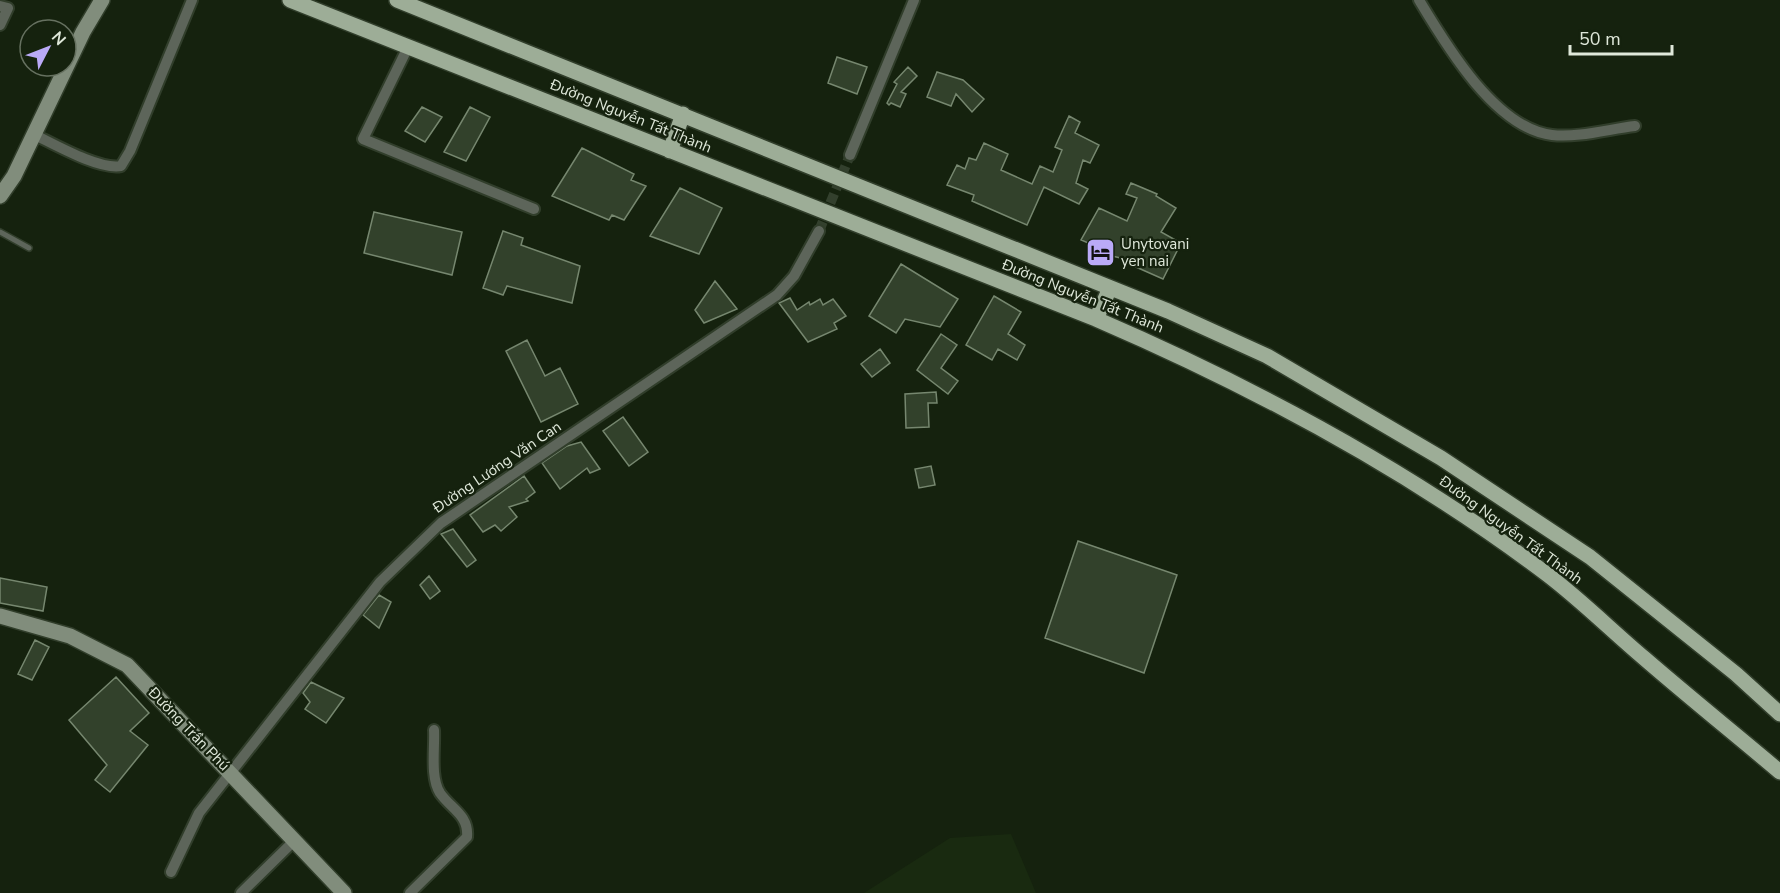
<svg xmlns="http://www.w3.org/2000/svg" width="1780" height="893" font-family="'Nunito Sans',sans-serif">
<rect width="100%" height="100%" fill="#15220e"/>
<path fill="#192a10" d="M1011,834L1036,893H864L950,838Z"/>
<path fill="#32412b" stroke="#76876f" stroke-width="1.5" d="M837,57L867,67L857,94L828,83Z
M908,67L917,76L901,92L906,94L900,107L891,103L889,105L887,103L897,84L894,82Z
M937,72L963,80L984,99L972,112L956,94L951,106L927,97Z
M422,107L442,117L425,142L405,131Z
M470,107L490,117L466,161L444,152Z
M1069,116L1080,122L1075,133L1099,145L1090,163L1083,160L1076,183L1088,189L1079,204L1044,187L1027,225L972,201L974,195L947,185L957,165L965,169L969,158L976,160L984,143L1008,154L1001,170L1032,184L1040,166L1053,172L1062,150L1055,147Z
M582,148L634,174L631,180L646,186L624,220L612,215L609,220L552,196Z
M1131,183L1157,194L1156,196L1176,208L1161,232L1181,243L1163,279L1136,267L1138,262L1112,256L1099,250L1100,248L1081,240L1099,208L1127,221L1137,198L1126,194Z
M680,188L722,208L699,254L650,236Z
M374,212L462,232L452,275L364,253Z
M503,231L523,238L521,245L580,266L572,303L507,286L503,295L483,288Z
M901,264L958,299L940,327L905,319L896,333L869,316Z
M715,281L737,309L704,323L695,310Z
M994,296L1021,312L1008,334L1025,345L1017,360L998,349L992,360L966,345Z
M790,298L797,310L809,302L810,305L820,299L823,305L833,299L846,316L834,323L837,329L808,342L779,303Z
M941,334L957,345L941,368L958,381L948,394L917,370Z
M527,340L545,376L560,368L578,404L541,422L506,351Z
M880,349L890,363L872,377L861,364Z
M936,392L937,403H928L929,427L906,428L905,394Z
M623,417L648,452L629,466L603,431Z
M581,442L600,469L590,473L587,468L560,489L542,463L567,446Z
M931,466L935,485L919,488L915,469Z
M524,476L535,492L526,499L528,501L509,507L517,517L501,531L495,525L483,532L470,515Z
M453,529L476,560L467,567L441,534Z
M1078,541L1177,575L1144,673L1045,638Z
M429,576L440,591L430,599L420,585Z
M0,578L47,587L43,611L0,603Z
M379,595L391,602L379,628L363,615Z
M35,640L49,647L32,680L18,674Z
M116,677L149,713L130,731L148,745L110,792L95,780L107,765L69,720Z
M311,682L344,698L326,723L305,709L310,702L303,693Z"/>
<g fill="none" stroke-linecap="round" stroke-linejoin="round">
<path stroke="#33402d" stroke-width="10" stroke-dasharray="10 5" stroke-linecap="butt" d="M819,231L850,155"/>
<defs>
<path id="lane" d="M0,232L29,248"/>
<path id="street" d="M1419,0C1446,45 1495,128 1552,135C1578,138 1609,129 1635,126
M0,6L8,8L0,25
M408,47L363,139L534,209
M33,134C54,144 99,170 121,166L130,151L192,0
M850,155L914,0
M171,872L199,813L380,582L441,523L777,295L794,276L819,231
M241,893L295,840
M410,893L467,837C469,815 451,809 440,793C430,777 435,749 434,730"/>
<path id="secondary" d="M0,196L14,176L83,32L102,0
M0,616L70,636L127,665L344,893"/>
<path id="primary" d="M290,0L1096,319C1256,388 1409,470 1548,575C1582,601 1612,631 1644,658C1689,697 1735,734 1780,772
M397,0L1168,311L1267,356L1441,458L1590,557L1736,674L1780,714
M670,151L683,114
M1096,319L1110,288"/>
</defs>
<use href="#lane" stroke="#313e2b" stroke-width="8"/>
<use href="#street" stroke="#313e2b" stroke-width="14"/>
<use href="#secondary" stroke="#313e2b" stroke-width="18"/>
<use href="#primary" stroke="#313e2b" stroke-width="18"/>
<use href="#lane" stroke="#5d655a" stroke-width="5"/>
<use href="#street" stroke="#5d655a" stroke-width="10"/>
<use href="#secondary" stroke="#818d7c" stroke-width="15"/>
<use href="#primary" stroke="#9dad97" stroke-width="15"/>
</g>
<defs>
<symbol id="hotel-square" viewBox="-11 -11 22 22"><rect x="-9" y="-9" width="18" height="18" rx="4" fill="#baaaf7" stroke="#15220e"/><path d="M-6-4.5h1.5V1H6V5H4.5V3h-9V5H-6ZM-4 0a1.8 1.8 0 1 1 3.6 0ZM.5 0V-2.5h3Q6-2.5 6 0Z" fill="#111"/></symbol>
</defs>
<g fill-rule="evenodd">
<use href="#hotel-square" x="1084" y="236" width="33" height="33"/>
</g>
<g text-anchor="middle" stroke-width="4.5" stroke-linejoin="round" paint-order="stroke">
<g font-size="15" fill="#dfe8da" stroke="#15220e">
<text transform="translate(631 116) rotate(22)" y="5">Đường Nguyễn Tất Thành</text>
<text transform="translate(1083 296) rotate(22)" y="5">Đường Nguyễn Tất Thành</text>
<text transform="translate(497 467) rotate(-34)" y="5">Đường Lương Văn Can</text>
<text transform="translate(1511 530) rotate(36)" y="5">Đường Nguyễn Tất Thành</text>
<text transform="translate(189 729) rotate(46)" y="5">Đường Trần Phú</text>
</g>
<g font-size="15" fill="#dfe8da" stroke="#15220e" text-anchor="start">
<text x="1121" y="249">Unytovani<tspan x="1121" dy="17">yen nai</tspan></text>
</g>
</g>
<g transform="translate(48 48) rotate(48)"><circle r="28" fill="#15220e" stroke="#667160" stroke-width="1.5"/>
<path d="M0-4.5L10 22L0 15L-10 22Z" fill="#baaaf7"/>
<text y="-9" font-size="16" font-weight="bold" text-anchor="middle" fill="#dfe8da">N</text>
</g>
<path d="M1570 45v9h102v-9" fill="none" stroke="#dfe8da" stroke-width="3"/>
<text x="1579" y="45" font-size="18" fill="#dfe8da" stroke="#15220e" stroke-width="4.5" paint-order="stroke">50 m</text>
</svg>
